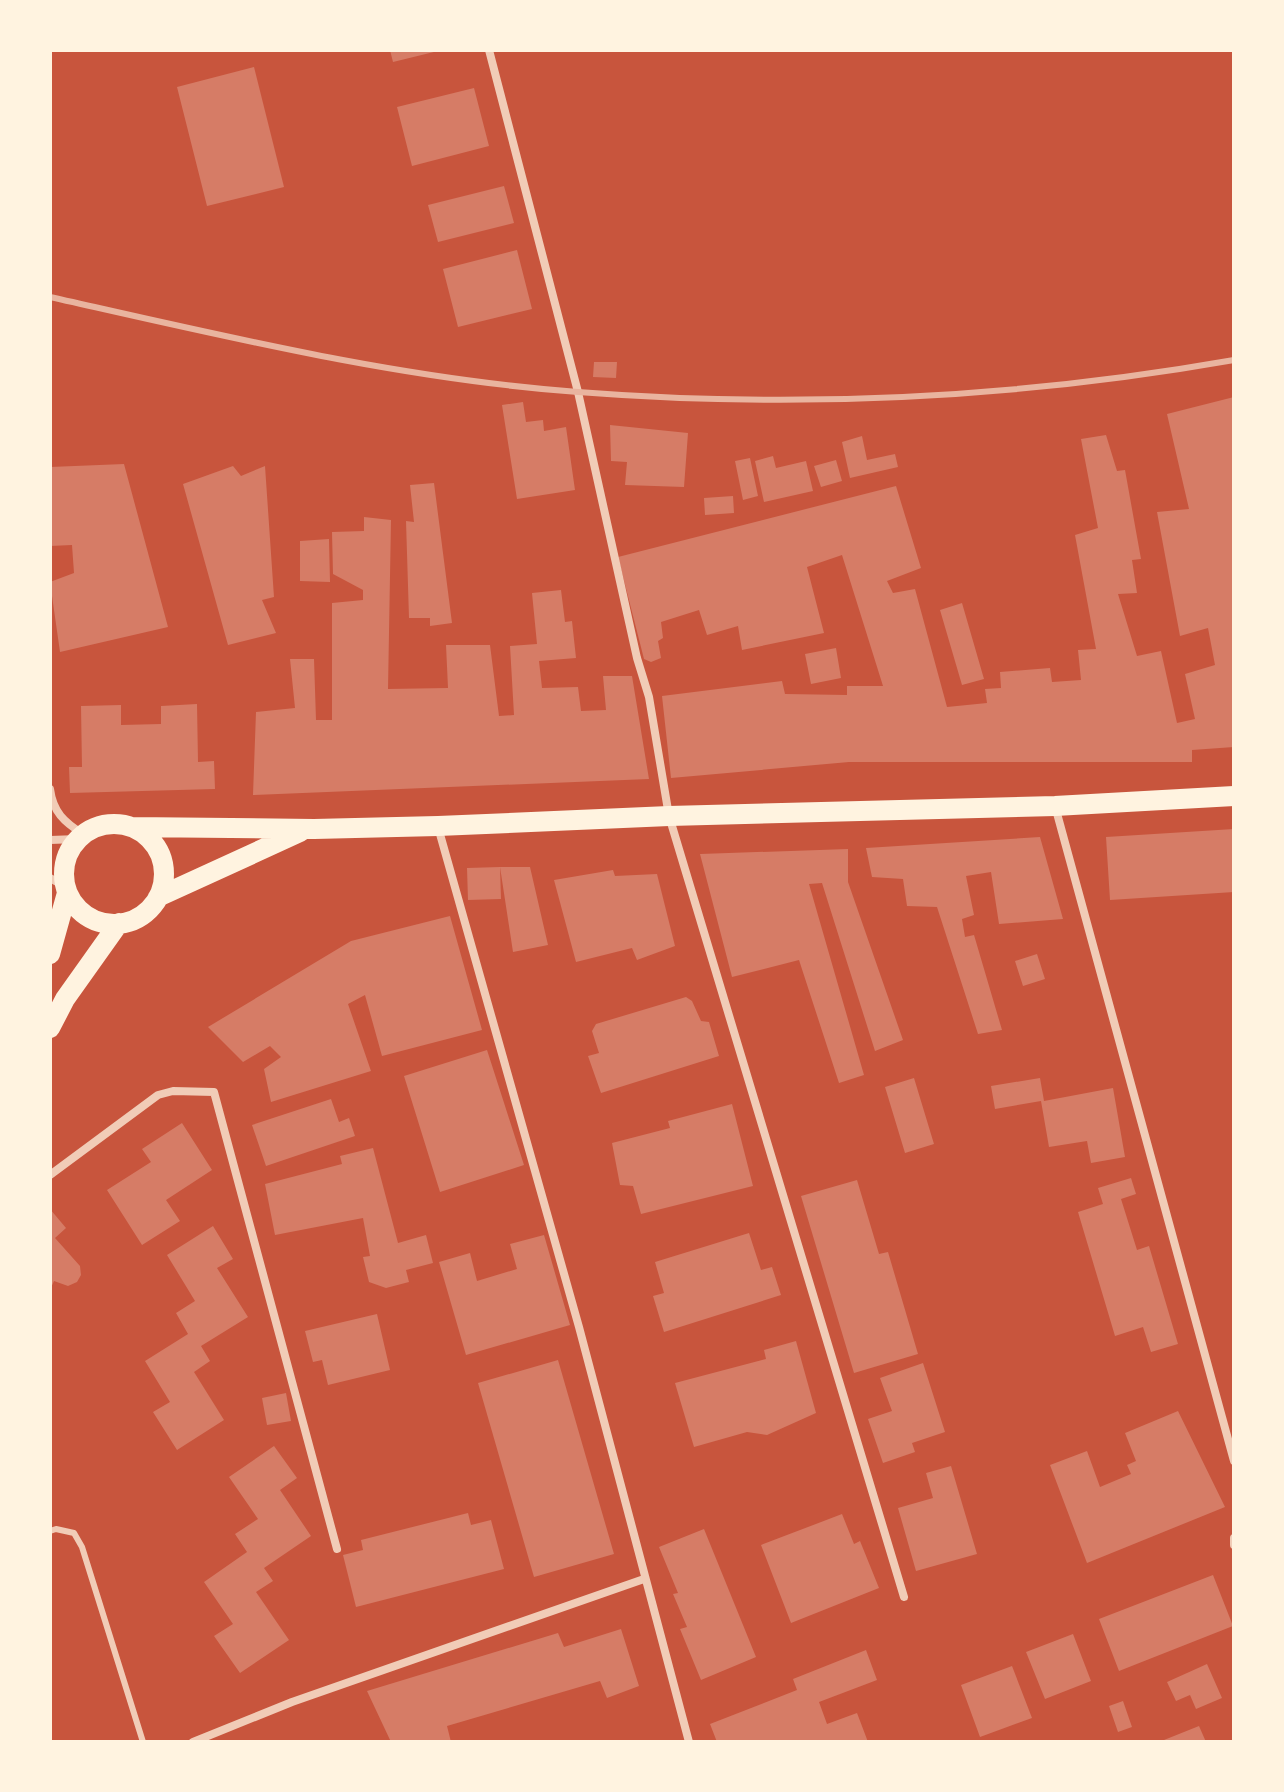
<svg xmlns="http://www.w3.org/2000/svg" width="1284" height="1792" font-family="Karla,sans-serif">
<rect width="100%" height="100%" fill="#c8553d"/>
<path fill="#d67c66" d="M390,50H438V51L393,62Z
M254,67L284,187L207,206L177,87Z
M474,88L489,146L412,166L397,107Z
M504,186L514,223L438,242L428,205Z
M517,250L532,309L458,327L443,269Z
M594,362H617L616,378L593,377Z
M1234,397V747L1192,750V762H849L671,778L662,696L782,681L785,694L847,695V686H883L842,555L807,567L824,633L742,650L738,626L707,635L699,610L661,622L663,638L658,641L661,658L651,662L644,659L618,557L896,486L921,568L887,581L893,593L915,589L947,707L987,703L985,689L1001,688L1000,672L1050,668L1052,682L1081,680L1078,650L1096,649L1075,535L1098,528L1081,439L1106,435L1117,471L1125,470L1141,559L1132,560L1137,593L1118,594L1137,656L1161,651L1177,723L1195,719L1185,674L1215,665L1208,628L1180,636L1157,512L1189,509L1167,414Z
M523,402L526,422L543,420L544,431L566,427L575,490L517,499L502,405Z
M610,425L688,433L684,487L625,485L627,462L611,461Z
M862,436L867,460L895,454L898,467L850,478L842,442Z
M773,456L776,468L806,461L813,491L764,502L755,461Z
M750,458L758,496L743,500L735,461Z
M836,460L842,481L821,487L814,466Z
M124,464L168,627L60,652L50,582L74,573L72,545L50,546V467Z
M233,466L241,476L265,466L274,597L262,600L276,633L228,645L183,484Z
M434,483L452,623L430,626V618H409L406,521L414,522L410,485Z
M733,496L734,513L705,515L704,498Z
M364,517L391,520L388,689L448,688L446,645H490L499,716L514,715L510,646L537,644L532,593L561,590L565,622L572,621L576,658L539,661L542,688L578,687L581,711L606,710L603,676H632L649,779L253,795L256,712L295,708L290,659H314L316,720H332V603L363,600V590L333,574L332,532L364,531Z
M329,539L330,582L300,581V541Z
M962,603L984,679L962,685L940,610Z
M836,648L841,678L811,684L805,654Z
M197,704L198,762L214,761L215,789L70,793L69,767H82L81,706L121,705V725L161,724V706Z
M1234,829V892L1110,900L1106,837Z
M1040,837L1063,919L999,924L991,872L966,876L974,915L962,919L965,937L974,935L1002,1030L978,1034L937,907L907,906L903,879L872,877L866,848Z
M848,849V882L903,1040L875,1051L822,883L809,884L864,1075L839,1083L799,960L732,977L700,854Z
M500,867L501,899L468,900L467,868Z
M500,867H530L548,945L513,952Z
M613,870L615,876L657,874L675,946L637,960L632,948L576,962L554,880Z
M450,916L482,1030L382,1056L365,995L348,1004L371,1071L271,1102L264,1069L281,1057L270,1046L243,1062L208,1027L351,941Z
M1037,954L1045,979L1023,986L1015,961Z
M686,997L692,1001L701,1021L709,1022L719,1056L601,1093L588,1056L599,1053L592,1031L596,1024Z
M487,1050L524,1165L440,1192L404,1076Z
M914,1078L934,1144L905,1153L885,1087Z
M1040,1078L1044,1101L1113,1088L1125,1157L1091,1163L1087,1141L1049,1147L1041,1101L995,1109L991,1086Z
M331,1099L339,1122L349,1118L355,1136L266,1166L252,1125Z
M732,1104L753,1186L641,1214L633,1186L620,1185L612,1143L670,1128L668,1121Z
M182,1123L212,1170L166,1200L180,1221L142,1245L107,1190L151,1162L142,1149Z
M373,1148L398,1243L426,1235L433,1263L406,1270L409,1282L386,1288L369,1282L363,1257L370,1256L363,1218L275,1235L265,1184L342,1164L340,1156Z
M1131,1178L1136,1194L1121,1199L1137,1250L1149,1246L1178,1344L1151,1352L1143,1327L1115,1336L1078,1212L1103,1204L1098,1188Z
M857,1180L879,1254L888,1252L918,1354L854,1373L801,1196Z
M50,1209L66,1228L55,1238L80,1266L81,1275L77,1282L68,1286L54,1281L50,1290Z
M213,1226L233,1259L217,1268L248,1317L201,1346L210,1361L194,1372L224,1420L177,1450L153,1412L170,1402L145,1361L188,1334L176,1313L195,1301L167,1255Z
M749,1233L761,1270L772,1267L781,1295L664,1332L653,1296L664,1293L655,1262Z
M544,1235L570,1325L466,1355L439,1262L470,1253L477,1281L517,1269L510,1244Z
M377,1314L390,1370L328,1385L322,1360L313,1362L305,1331Z
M796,1341L816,1413L767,1435L747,1432L694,1447L675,1383L766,1359L764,1350Z
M558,1360L614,1554L534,1577L478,1383Z
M923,1363L945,1432L912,1443L915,1452L883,1463L868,1419L892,1411L880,1378Z
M286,1393L291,1421L267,1425L262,1398Z
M1178,1411L1225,1507L1087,1563L1050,1465L1087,1451L1100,1487L1131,1474L1127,1465L1136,1461L1125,1433Z
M274,1446L297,1478L280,1490L311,1536L264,1568L273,1581L256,1592L289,1640L240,1673L214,1636L233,1624L204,1582L247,1552L235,1534L258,1519L229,1477Z
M951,1466L977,1554L916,1571L898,1508L933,1498L926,1473Z
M468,1513L471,1525L491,1520L504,1569L356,1607L343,1555L363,1550L361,1540Z
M842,1514L854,1544L860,1541L879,1588L791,1623L761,1545Z
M704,1529L756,1657L701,1680L680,1629L687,1627L673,1594L678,1593L659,1547Z
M1213,1575L1233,1626L1119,1671L1099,1619Z
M621,1629L639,1686L607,1698L600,1681L447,1726L451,1742H391L367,1691L558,1633L564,1647Z
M1073,1634L1091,1681L1045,1699L1026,1652Z
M866,1650L877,1680L819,1702L827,1724L857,1713L868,1742H717L710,1724L797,1690L793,1679Z
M1207,1664L1222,1698L1196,1709L1190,1695L1176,1701L1167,1682Z
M1012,1666L1032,1718L980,1737L961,1685Z
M1123,1701L1132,1727L1118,1732L1109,1706Z
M1199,1726L1206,1742H1159Z"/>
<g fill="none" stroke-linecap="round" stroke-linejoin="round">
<path stroke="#f1ccb7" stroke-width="6" d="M50,1531L56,1529L74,1533L82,1547L143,1742"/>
<path stroke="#f1ccb7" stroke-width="8" d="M489,50L578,392L637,658L649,697L669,816L904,1597
M50,789C53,812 64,822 83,834
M1055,806L1234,1461
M438,827L579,1327L689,1742
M50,840L78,839
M50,878L66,887
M50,1175L158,1095L173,1091L214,1092L337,1549
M1234,1538V1545
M193,1742L292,1702L644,1579"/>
<path stroke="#fff3e0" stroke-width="20" d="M64 874a50 50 0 1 1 100 0a50 50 0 1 1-100 0Z
M131,827L314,829L438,826L669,816L1055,806L1234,796
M158,897L300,832
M50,954L67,893
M50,1028L65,999L119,923"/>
<path stroke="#e9b49f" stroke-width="6" d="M50,297C224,336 400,379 578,392C797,409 1018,398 1234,360"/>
</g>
<rect width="1284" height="1792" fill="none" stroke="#fff3e0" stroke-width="104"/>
</svg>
